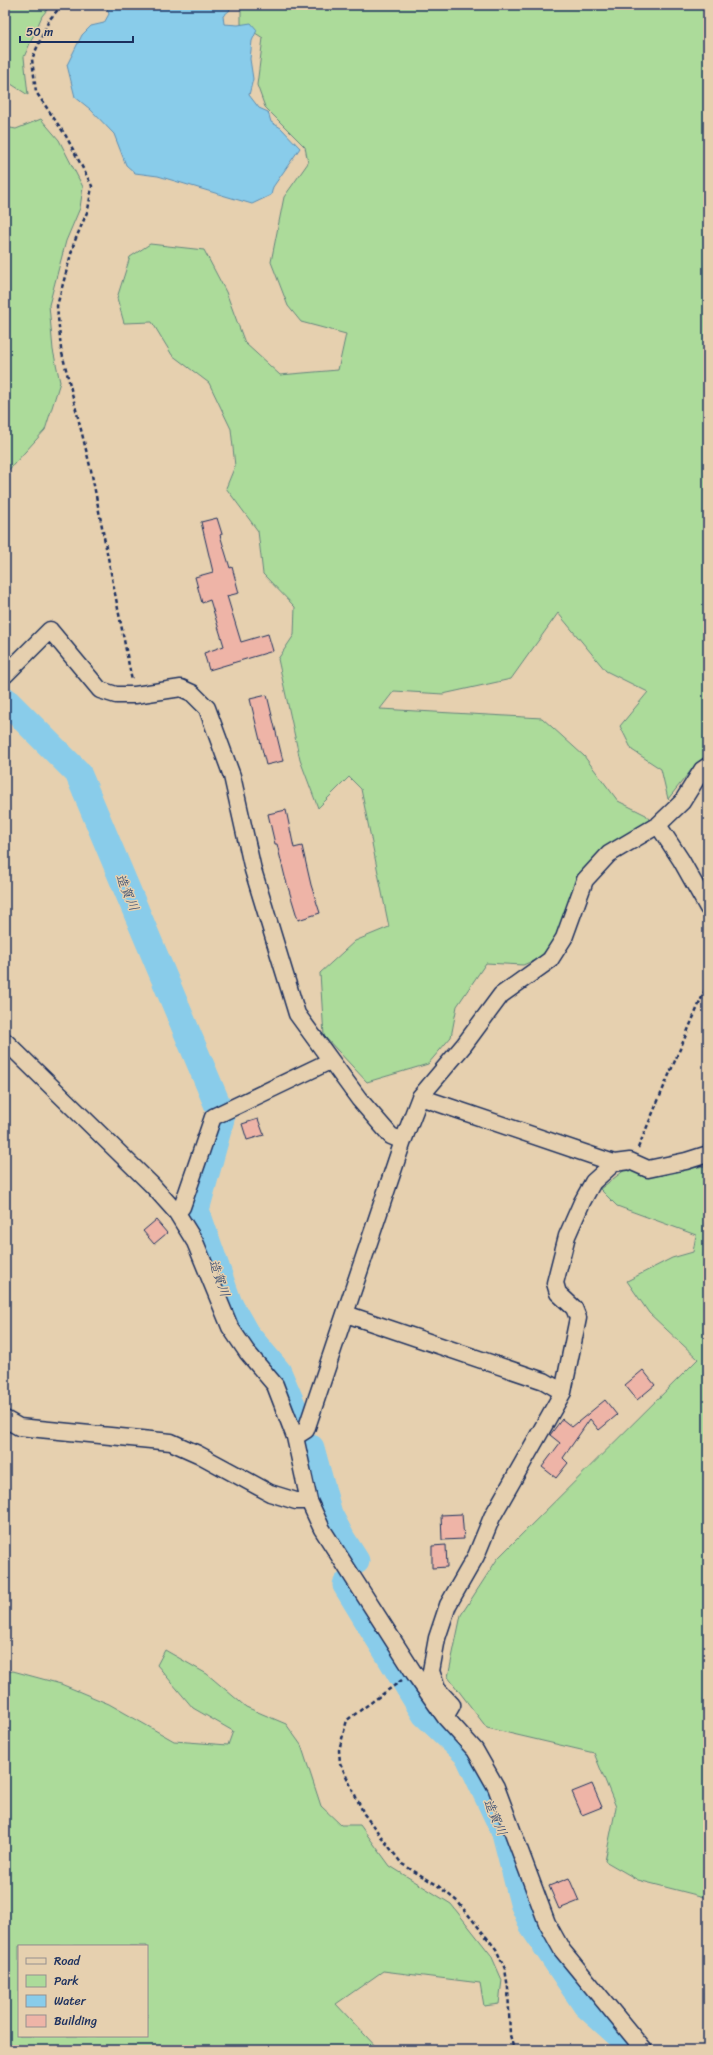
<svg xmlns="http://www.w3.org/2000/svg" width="713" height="2055" font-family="Sriracha,'Klee One',sans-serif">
<rect width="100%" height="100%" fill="#e6d0af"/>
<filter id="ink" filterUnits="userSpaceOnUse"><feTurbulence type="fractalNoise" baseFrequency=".025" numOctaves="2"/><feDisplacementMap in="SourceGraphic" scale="8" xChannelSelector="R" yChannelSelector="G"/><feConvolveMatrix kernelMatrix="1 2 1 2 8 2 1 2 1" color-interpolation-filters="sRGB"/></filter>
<g filter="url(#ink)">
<path fill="#acdb9a" stroke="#64857c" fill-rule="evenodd" d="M5,5H51L42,16L24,57L28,95L5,80Z
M241,5H708V754L696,764L668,799L661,769L632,750L620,726L648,692L606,671L558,613L511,679L443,694L394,691L380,709L542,718L584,756L618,801L646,815L650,821L593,860L576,877L559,932L540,958L523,965L486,963L457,1006L451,1037L428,1064L367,1082L324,1036L320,973L355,941L389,927L361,789L349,777L318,808L300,760L278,659L294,635L295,607L263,574L258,531L226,488L235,466L231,429L209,383L172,355L152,322L124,323L117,298L130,257L150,244L204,250L226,292L245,343L280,375L338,370L346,334L301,322L288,306L271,262L284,197L308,163L305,147L265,107L257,85L263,38L241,24Z
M41,119L59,140L83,187L80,208L66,241L49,305L53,350L60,382L45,430L5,474V127L16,129Z
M705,1166L704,1246L708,1248V1898L638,1880L605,1861L616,1807L594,1753L487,1728L448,1677L461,1615L498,1558L698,1359L649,1313L627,1281L672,1258L693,1252L696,1235L617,1206L600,1189L626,1169L657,1174Z
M165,1650L207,1674L246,1707L286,1724L301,1745L321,1806L341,1825H360L390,1866L451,1904L491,1955L502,1980L499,2004L484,2006L480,1983L383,1971L336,2004L379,2050H5V1673L13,1671L61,1684L109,1704L174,1741L228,1745L233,1731L193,1708L157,1665ZM19,1946H147V2036H19Z"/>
<path fill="#89ccea" stroke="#5d8db2" d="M106,5H228L230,10L223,16L224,24L238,25L251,23L257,30L252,41L250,59L253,79L249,95L259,108L268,112L271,122L281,128L300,148L273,187L271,195L252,204L158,176L135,173L126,165L114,134L90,109L75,97L67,65L82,35L91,26L104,23L109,14Z"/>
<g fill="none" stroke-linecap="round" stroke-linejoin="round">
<path stroke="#89ccea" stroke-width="27" d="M5,700L78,773L218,1106
M221,1119L196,1210L229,1304L246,1334L278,1372L300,1423
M311,1448L329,1514L342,1539L356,1561
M346,1585L425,1714L468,1755L505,1833L523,1903L534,1928L586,2005L636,2050"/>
</g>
<path fill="#eeb4a7" stroke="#1b2f5e" d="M217,518L222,534L220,535L230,568L232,567L239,593L227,596L241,642L268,634L273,651L209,670L204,653L224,646L210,600L202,603L195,577L213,572L201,522Z
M267,695L283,761L266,765L250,699Z
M286,810L294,848L302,846L311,885L320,913L298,920L285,877L277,844H275L268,814Z
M258,1119L264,1135L247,1140L242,1124Z
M156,1220L167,1233L154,1244L143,1231Z
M643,1370L655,1385L637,1400L625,1385Z
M605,1400L617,1415L599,1430L590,1419L563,1458L568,1463L556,1478L542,1467L560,1443L550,1435L562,1419L572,1427Z
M462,1514L464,1539L442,1540L441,1515Z
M446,1545L447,1567L432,1568V1546Z
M592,1784L602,1807L582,1815L572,1792Z
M569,1878L579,1901L559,1909L549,1886Z"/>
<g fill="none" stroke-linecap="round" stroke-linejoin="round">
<defs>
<path id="minor" d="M5,675L50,630L100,690L116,695H135L181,688L192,693L207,708L232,776L253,870L297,1014L359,1099L391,1136L403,1141
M658,825L681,860L708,908
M5,1041L152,1185L177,1213L195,1242L230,1327L247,1352L275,1385L295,1437L309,1501L322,1529L414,1673L445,1717L475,1750L496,1787L547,1923L562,1950L644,2050
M420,1097L614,1163L630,1161L648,1169L686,1161L708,1154
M177,1213L182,1207L213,1117L330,1061
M346,1314L544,1381L563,1392
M5,1419L19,1427L171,1442L198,1454L270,1493L296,1501H309
M295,1437L306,1430L403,1141L420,1097L464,1045L501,995L550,960L564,938L585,880L609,854L658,825L682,802L702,770L708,766
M445,1717L452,1705L437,1689L431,1671L437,1638L448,1605L476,1556L492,1517L563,1392L578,1318L574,1308L558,1293L555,1283L567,1236L582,1202L593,1182L614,1163"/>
</defs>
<use href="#minor" stroke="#1b2f5e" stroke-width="19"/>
<path stroke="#1b2f5e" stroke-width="2.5" stroke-dasharray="4 3" stroke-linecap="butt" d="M62,5L49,20L32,59L36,92L66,136L92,186L88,210L74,243L57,306L61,349L91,470L132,681
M638,1148L705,990
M402,1680L347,1720L339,1750L340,1763L364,1814L402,1864L437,1885L458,1902L496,1949L505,1969L508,1988L510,2035L514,2050"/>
<use href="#minor" stroke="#e6d0af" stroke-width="16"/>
</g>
</g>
<g text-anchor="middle" stroke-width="3" stroke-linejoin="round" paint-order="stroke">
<g font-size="13" font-style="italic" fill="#263f6c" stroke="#e6d0af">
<text transform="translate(128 892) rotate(67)" y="5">造賀川</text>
<text transform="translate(220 1278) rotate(71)" y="5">造賀川</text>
<text transform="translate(496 1817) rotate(66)" y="5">造賀川</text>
</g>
</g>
<rect width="713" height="2055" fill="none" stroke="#e6d0af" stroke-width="20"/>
<rect x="10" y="10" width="693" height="2035" fill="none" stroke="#1b2f5e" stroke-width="1.5" filter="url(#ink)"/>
<rect x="18" y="1945" width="130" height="92" fill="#e6d0af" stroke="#95908f"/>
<rect x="26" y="1958" width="20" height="6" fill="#e6d0af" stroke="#95908f"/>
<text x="54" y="1965" font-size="12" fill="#1b2f5e">Road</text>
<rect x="26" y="1975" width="20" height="12" fill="#acdb9a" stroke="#95908f"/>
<text x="54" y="1985" font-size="12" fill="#1b2f5e">Park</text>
<rect x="26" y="1995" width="20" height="12" fill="#89ccea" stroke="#95908f"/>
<text x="54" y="2005" font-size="12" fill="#1b2f5e">Water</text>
<rect x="26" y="2015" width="20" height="12" fill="#eeb4a7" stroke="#95908f"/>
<text x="54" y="2025" font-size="12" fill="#1b2f5e">Building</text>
<path d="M20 36v6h113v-6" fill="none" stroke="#1b2f5e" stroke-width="2"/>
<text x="26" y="36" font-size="12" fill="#1b2f5e" stroke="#e6d0af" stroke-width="3" paint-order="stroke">50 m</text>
</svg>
